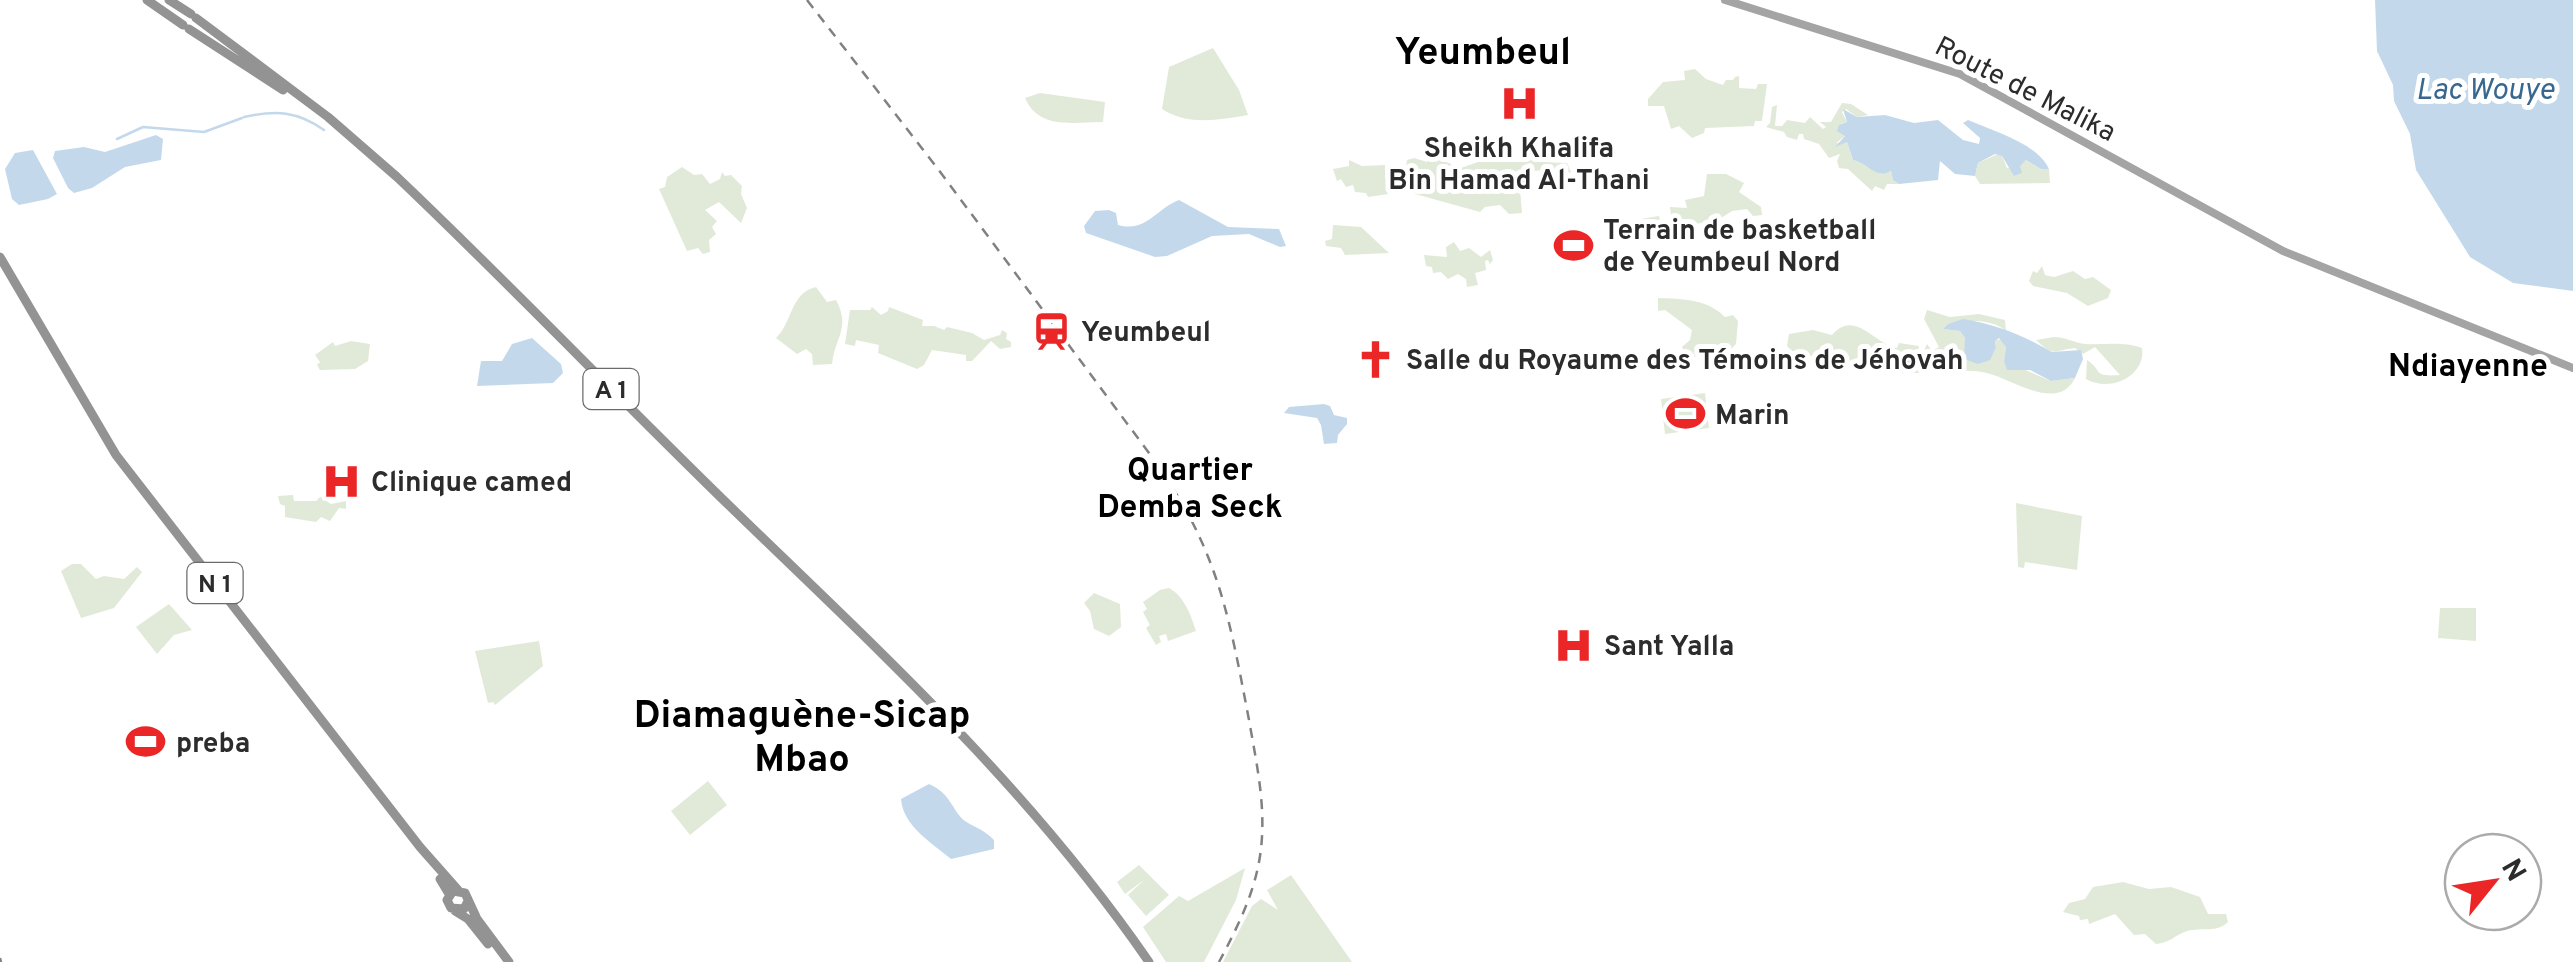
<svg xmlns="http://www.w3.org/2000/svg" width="2573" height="962" font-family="Overpass,sans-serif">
<rect width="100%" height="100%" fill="#fff"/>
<path fill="#e1ead8" d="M1213,48L1239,90L1248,115C1218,120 1188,126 1162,109L1169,67Z
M1695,69L1706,79L1723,85L1726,80H1733L1735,77L1739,76V88L1756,89L1758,84H1767L1762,121H1755L1754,126L1705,128L1704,133L1692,138L1679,126L1671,129L1664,106H1648V99L1663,82L1685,80L1684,71Z
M1040,93L1105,102L1103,122C1073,122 1039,130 1025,98Z
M1842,103L1851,104L1868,115L1857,117L1846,109L1842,112L1847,122L1841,124L1845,136L1836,143L1847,142L1853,160C1870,163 1875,179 1891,171L1893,180L1899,184H1887L1884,190L1875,186L1872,191L1848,169L1839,168L1837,161L1840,154L1829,158L1819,144L1804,139L1803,134H1799L1797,140L1787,137L1784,132L1766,127L1770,123L1772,107L1777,105L1775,126H1782L1787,120L1805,123L1810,117L1823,129L1826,127L1820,122H1831Z
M1998,154L2002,156L2007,168L2019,166L2026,160L2041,169H2049L2050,183L1980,184L1975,176L1978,163Z
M1429,155L1461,168L1478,162H1525L1531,155L1542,162L1567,163L1571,172L1553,176L1552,170L1530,171L1534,185L1523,184L1520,189L1522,213L1509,214L1500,205L1485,207L1480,212L1408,192L1405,173L1407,160L1414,158L1427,162Z
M1349,160L1362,166L1385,165V178L1390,185L1386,187L1388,194L1368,197L1366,193L1355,192L1353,185L1346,187L1341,179L1337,181L1333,169L1349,166Z
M682,167L694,175L702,174L710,184L720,179L722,172L725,176L731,175L742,186L741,194L747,208L741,223L719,202L705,210L717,221L712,227L716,234L709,240L710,252L703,254L698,248L687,251L659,189L665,187L667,177Z
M1707,174H1726L1744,183L1739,192L1761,207L1762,215L1753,216L1747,209L1732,211L1715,222L1691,224C1684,230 1680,235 1669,237L1667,230L1659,233L1645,228L1647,221L1641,219L1659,216L1660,221L1672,223L1670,207L1687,208L1685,200L1704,196Z
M1333,225L1361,227L1389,253L1345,255L1341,248L1326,246L1325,241L1332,239Z
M1454,242L1460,251L1469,248L1481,257L1490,250L1493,260L1490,264L1488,260L1485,261L1486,270L1475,273L1478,285L1467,287L1466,279L1458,274L1448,279L1441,272L1433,273L1432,267L1426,266L1424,255L1447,257L1446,247Z
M2042,266L2045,275L2054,277L2073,271L2085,279L2093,277L2111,290L2108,298L2088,306L2067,293L2033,286L2029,281L2033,271L2037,273Z
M816,287L827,302L836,300C851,329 835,336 832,364L813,365L812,354L806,349L797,354L776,338C793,322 790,293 816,287Z
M1658,298C1683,299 1707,299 1725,317L1733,315L1738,321L1736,344L1725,355L1704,351L1693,358L1686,356L1682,347L1690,340L1692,330L1665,310L1658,311Z
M872,307L881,315L888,311L889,307L923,320L922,326H934L944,330L947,327L972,333L984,340L1000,335L1002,330L1007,333L1006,339L1011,342V347L1000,349L991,341L972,361H966V355L932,350L924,365L917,369L878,353L879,345L856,340L855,346L845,344L850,310H870Z
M1927,310L1950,317L1979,314L2005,320L2006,331C1991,318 1966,320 1948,324L1944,329L1960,331L1965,338L1993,354L1996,348L1995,340L2002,339L2006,347L2004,361L2051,381L2075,378C2058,413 2012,379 1987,373C1970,369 1956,372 1939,367L1922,373H1897L1881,363L1869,366L1853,360L1847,364L1822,357L1796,355L1787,346L1789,334L1813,330L1832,335C1853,311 1870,338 1892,347L1897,348L1899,343L1919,346L1918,353H1923L1927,344L1932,351L1939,347L1924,319Z
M2054,337C2066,337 2074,343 2086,344C2105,345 2122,341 2142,348C2146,376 2110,393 2086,379L2087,360C2104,371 2091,377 2120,375L2095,347L2083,354L2075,348C2054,350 2055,358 2036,340Z
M351,341L370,344L368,361L355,369L320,370L317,365L320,362L315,355L333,342L335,346Z
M1705,393L1709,428L1665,434L1661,399Z
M293,495L294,501H316L320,497L331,504L346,501V509L339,508L330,521L321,517L316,522L285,517V506L280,504L278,496Z
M2016,503L2082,516L2077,570L2025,562L2024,568L2018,567Z
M72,564H81L96,579L104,576L124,579L137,567L142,572L114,608L81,618L61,571Z
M1169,588C1184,596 1191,615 1196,631L1168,641L1166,634L1159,636L1161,642L1156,645L1146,628L1150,625L1143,612L1147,609L1143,602L1160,590Z
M1094,593L1120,604L1121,627L1109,636L1094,629L1090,611L1084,603Z
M169,604L192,630L174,635L157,654L136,627Z
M2440,608H2476V641L2438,638Z
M539,641L543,666L495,705L493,702L488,703L475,651Z
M708,781L727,805L690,835L671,811Z
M1139,865L1169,895L1146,916L1128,895L1144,880L1125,894L1117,882Z
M1245,868L1236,900L1204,962H1166L1143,927L1179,896L1188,901Z
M1291,875L1352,962H1223L1252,906L1261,899L1278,910L1267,890Z
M2123,882L2149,889L2171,887L2200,897L2208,914H2226L2228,922C2217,933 2202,927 2187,931C2175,935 2170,943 2156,944L2145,934L2134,935L2115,914L2089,924L2088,919L2080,920L2079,916L2063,912L2069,903L2085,899L2093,887Z"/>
<path fill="#c3d9eb" d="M2375,0H2573V291L2513,283L2470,257L2416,170L2410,134L2394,101L2393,85L2377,51Z
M1843,109L1857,117L1885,115L1914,123L1938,120L1963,140L1979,144L1980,138L1963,123L1968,120C1993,131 2037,143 2049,169H2041L2026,160L2020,166L2022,173L2014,176L2002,156L1995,154L1978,163L1975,176L1955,174L1940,161L1938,180L1899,184L1893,180L1891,171C1875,180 1869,163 1853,160L1847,142L1835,147L1845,136L1837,131L1839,125L1847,122Z
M156,135L163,139L161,160L125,167L92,188L74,193L68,188L53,158L55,151L84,147L105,152Z
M33,150L57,194L48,199L19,205L12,199L5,169L15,153Z
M1179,200L1228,227L1279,229L1286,246L1280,247L1249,234L1212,236L1167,256L1155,257L1086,233L1084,226L1095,211L1109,210L1116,213L1118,225C1146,233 1157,208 1179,200Z
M1963,319C1996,324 2024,336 2052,352L2081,350L2083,359L2075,378L2051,381L2030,370H2007L2004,361L2006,347L1999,338L1995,341L1996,348L1990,360L1978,364L1964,359L1965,338L1960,331L1943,329L1948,324Z
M532,338L561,364L563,373L553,383L477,386L481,361H502L512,344Z
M1324,404L1330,406L1334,415L1347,418V424L1338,435L1337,443L1324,444L1321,425L1317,418L1284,413L1289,407Z
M929,784C952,794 951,810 965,821C976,828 983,829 994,840V849L951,859C932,843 903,826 901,799Z"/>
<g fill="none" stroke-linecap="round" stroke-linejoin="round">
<path stroke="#c3d9eb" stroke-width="2.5" d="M244,117C276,110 297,111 324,130
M117,139L143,127L204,132L242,118"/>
<path stroke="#a4a4a4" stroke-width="8" d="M1725,0L1960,74L2283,251L2573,368"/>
<path stroke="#939393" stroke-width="9" d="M147,0L183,25
M169,0L191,14
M196,18L328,117L397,177C514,288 625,405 741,517C889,660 1031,791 1149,962
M189,29L283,90
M0,257L116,455L420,847L458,890
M440,879L449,894
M468,901L464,909L451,908L447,900L453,891L465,893L477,919L509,962
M455,911L468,919L488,944"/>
<path stroke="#818181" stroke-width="2.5" stroke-dasharray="10 8" stroke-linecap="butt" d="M807,0L938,169L1149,453C1217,546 1228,610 1249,720C1257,766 1267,810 1260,856C1254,895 1237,928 1219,962
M0,958L1,962"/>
</g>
<defs>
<symbol id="hospital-bare" viewBox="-9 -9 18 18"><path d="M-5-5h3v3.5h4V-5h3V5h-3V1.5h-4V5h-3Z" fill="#ea2627" stroke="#fff" stroke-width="2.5" paint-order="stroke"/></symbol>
<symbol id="stadium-bare" viewBox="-9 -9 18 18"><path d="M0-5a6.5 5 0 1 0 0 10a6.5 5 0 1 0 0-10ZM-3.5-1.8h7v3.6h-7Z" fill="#ea2627" stroke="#fff" stroke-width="2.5" paint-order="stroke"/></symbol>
<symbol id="station-bare" viewBox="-9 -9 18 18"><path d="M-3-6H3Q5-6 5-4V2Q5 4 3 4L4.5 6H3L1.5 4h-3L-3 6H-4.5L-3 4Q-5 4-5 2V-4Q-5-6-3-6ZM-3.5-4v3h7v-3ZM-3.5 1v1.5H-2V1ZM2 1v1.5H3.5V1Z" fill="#ea2627" stroke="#fff" stroke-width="2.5" paint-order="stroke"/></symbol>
<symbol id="church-bare" viewBox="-9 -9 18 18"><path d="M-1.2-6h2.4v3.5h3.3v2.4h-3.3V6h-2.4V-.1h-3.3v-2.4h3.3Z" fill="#ea2627" stroke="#fff" stroke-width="2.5" paint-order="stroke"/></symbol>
</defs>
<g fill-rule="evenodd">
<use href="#hospital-bare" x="1492" y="76" width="55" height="55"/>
<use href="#stadium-bare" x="1546" y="218" width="55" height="55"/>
<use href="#station-bare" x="1024" y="304" width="55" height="55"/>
<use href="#church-bare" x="1348" y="332" width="55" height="55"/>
<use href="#stadium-bare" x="1658" y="386" width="55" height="55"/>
<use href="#hospital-bare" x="314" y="454" width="55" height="55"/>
<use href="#hospital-bare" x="1546" y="618" width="55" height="55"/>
<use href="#stadium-bare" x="118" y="714" width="55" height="55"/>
</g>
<g text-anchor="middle" stroke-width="10" stroke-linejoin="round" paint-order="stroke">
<g fill="#fff" stroke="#6b6b6b" stroke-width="2.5">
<rect x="583.5" y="369" width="55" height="40" rx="8"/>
<rect x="187.5" y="563" width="55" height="40" rx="8"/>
</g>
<g font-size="25" font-weight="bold" fill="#2c2c2c">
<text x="611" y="398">A 1</text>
<text x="215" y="592">N 1</text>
</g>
<g font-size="28" fill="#2c2c2c" stroke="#fff">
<text transform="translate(2026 88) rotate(27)" y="10">Route de Malika</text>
</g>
<g font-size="28" font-weight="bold" fill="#2c2c2c" stroke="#fff" text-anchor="start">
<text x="1519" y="157" text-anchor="middle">Sheikh Khalifa<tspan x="1519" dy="32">Bin Hamad Al-Thani</tspan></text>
<text x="1603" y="239">Terrain de basketball<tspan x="1603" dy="32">de Yeumbeul Nord</tspan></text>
<text x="1081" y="341">Yeumbeul</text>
<text x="1406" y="369">Salle du Royaume des Témoins de Jéhovah</text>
<text x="1715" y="424">Marin</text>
<text x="371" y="491">Clinique camed</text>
<text x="1604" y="655">Sant Yalla</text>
<text x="176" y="752">preba</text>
</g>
<g font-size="30" font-style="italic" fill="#38678f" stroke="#fff">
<text x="2485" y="99">Lac Wouye</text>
</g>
<g font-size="32" font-weight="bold" fill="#000" stroke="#fff">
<text x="2468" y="376">Ndiayenne</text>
<text x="1190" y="480">Quartier<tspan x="1190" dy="37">Demba Seck</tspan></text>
</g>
<g font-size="38" font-weight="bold" fill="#000" stroke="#fff">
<text x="1483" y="64">Yeumbeul</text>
<text x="802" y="727">Diamaguène-Sicap<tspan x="802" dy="44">Mbao</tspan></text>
</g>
</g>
<g transform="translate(2493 882) rotate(60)"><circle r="48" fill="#ffffff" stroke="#ababab" stroke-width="2.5"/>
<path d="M0-8L18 38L0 25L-18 38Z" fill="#ea2627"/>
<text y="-15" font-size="28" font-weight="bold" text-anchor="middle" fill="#2c2c2c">N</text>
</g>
</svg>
